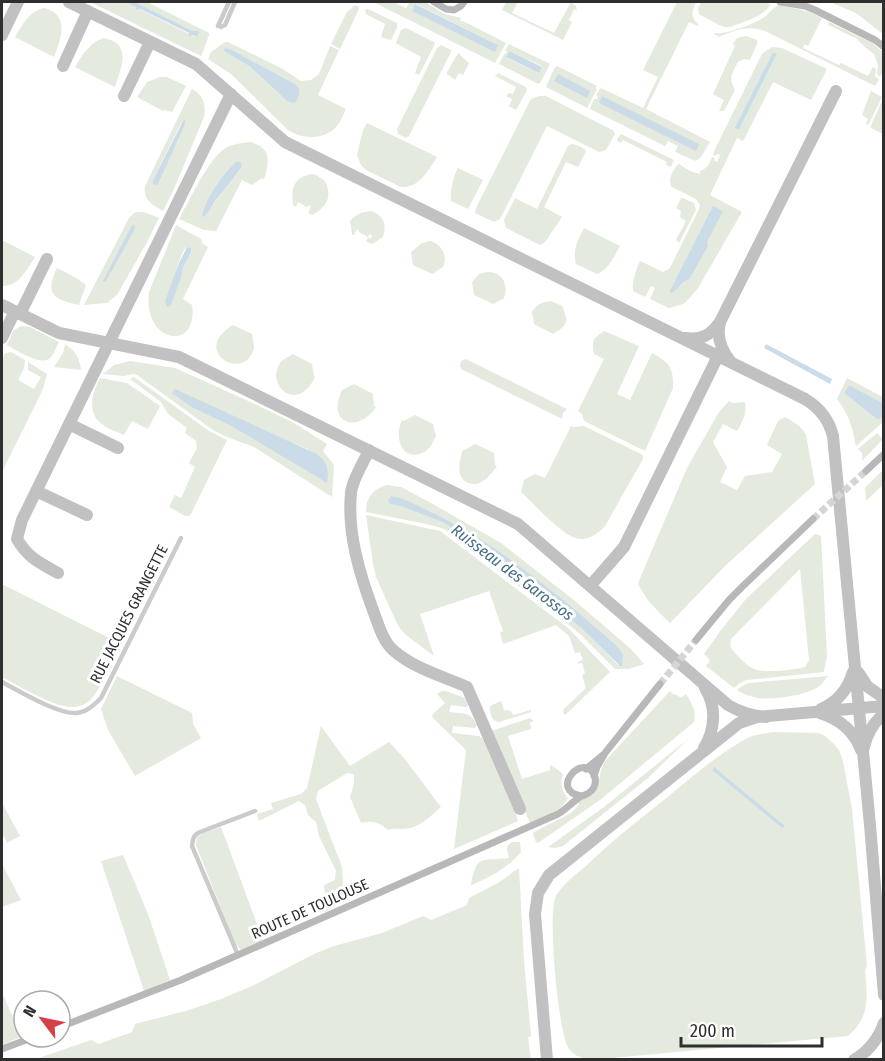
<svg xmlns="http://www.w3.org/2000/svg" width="885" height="1061" font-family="'Fira Sans Condensed',sans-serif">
<rect width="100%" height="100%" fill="#fff"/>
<path fill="#e4eadd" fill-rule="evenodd" d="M90,2H125L136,7L137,10L139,9L191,35L197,37L196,34L198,31H193L135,2H147L209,33V36L207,38L208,39C205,44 204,50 201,56Z
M373,2H393L406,8L410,2H425L445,14L461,18L460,21H463L506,43L495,63ZM416,4L498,45L412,10Z
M506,2H518L512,13L554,33L571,2L576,6L577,11L574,9L569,20L572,22L563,40L502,10Z
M677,2H696C692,11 690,17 698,24V26L689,22L646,109L710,142L701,157L696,161L675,152L678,146L668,141L665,146L590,109L594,99H597L598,97L596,95L601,88L643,108L658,77L643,70Z
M701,2H759L771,4C762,18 745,21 730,27H725L719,25L699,14L698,8Z
M830,2H883V34L856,13Z
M355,5L359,7V9L340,49L331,44L347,12Z
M779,5L810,12L822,18L808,46L805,44L803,48L839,65L841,63L868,76L873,67L876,69L875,76L879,79L875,86L765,31C746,25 737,30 719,37L714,34L715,33C725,35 754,24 763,18C769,14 772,8 779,5Z
M45,8C70,16 61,38 54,57L15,37C22,25 30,10 45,8Z
M368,9L397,23V28L391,40L381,37L385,24L366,14L365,10Z
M829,22L872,43L883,52V71L880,77L877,74L878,65L874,54L865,47L857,39L828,25Z
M406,28L434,42L435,44L419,75L415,73L421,57L396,43L401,30Z
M746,36L757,40V44L750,60L744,59L738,62C732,74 728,77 735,90L724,111H719L724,100L713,94L735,46L733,44L737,38Z
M103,38C133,43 121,67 115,87L75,67C81,56 91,42 103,38Z
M225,42H228L281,68L301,81L311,80L319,74L330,46L339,50L318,95L346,109C344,114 341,121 337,126C325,140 303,140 288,130L231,74L208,59L211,52ZM225,51H234L295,84L287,101L249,66Z
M509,44L550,64L540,83L538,84L499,64L504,54H506L507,51L505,50ZM510,51L542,66L539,73L507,58Z
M441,45L451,50V52L409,136L406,138L398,134L397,129L437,48Z
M772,47L782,48L827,69L811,100L773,82L743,141L737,138L710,195L742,212L698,288L688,300L683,304L669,308L650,299L655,288L651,286L645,297L633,291C632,281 636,270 640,261L663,272L670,268L699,209L700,205L696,199L672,187C667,179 673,172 677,165L679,164L690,171L700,174V171C707,169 710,163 712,157L715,158L714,160L717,162L720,155L717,154L715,156L713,154L716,147L762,54ZM773,52L777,54L739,130L736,128Z
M458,53L469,63L463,75L459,73L455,80L447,74V72Z
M557,66L597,86L595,88L597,89L587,108L546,87L554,69Z
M498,73L526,87L527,90L516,110L509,106L512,99L506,96L509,93L513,94L516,87L495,76Z
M160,77H167L186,86L172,112L164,110L163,111L137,97L147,82Z
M192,89C204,96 206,104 204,117L174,189L163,211C152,204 143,201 145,186ZM184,119L158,184L152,182L179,127Z
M871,91L882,97L869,124L866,125L868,119L862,115Z
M539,96H546L614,131L615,134L606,150L599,152L547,126L500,219L494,222L475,213L476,208L531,99Z
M883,99V134L871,128V125Z
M367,123L437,157C429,170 418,189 401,187L366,170L361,165L357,155L363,130Z
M621,134L674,160L671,167L666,165L667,162L623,140L621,143L617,141V139Z
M250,142C271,147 270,161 264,179L262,178L252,185L242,180L216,231L204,230L179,219C190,200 209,157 227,147C234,144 242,143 250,142ZM236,162L242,166C232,184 216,197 206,215H202C209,196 221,175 236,162Z
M571,144C576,144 583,147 586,151L578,167L566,162L544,207L562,217L545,242L540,245L506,228L504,220L515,198L537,209L568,146Z
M458,168L483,180L468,209L451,201C450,191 453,177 458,168Z
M312,174L316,175L325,181C333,198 326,207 312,215L308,213L311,206L309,205L307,207L298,202L296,207L293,205C291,189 293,177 312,174Z
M681,198H683L694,203L696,210L679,243L676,240L686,221L680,217L681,211L676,208Z
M371,211C384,215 387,225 383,237L372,244L366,241L368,237L371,239L372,235L369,234L368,237L359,232V230L357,229L354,235H352L351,225L350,224V221C356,214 362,212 371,211Z
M138,212H144L159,218L146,244L117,295L107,303L84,305L129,218L134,213Z
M176,225L201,239L203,244L208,247L183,299L192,305C199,353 142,343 149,292ZM186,247L190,248L191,252L183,268L181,278L171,305C174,285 175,264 186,247Z
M584,228L620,246C614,257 609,269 597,274L576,264C572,249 578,241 584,228Z
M2,240L35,257C27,270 18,287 2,286Z
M430,241C442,244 448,256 443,267L432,274L413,265L411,252L422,243Z
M57,268L78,279L86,285L79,305C54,299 44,295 57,268Z
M487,272C502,272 509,283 504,298L493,304L474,295L472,282L479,274Z
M551,301L562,306C569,322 568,325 553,334L534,324L532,312C537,304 542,302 551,301Z
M233,325L252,334C253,338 254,346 254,348C245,384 189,351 233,325Z
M21,326L30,327L59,342C56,347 54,355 49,359C39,365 16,350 7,345L13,331Z
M604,331L639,346L617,394L630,400L652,353C669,362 674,368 673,388L645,451L586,422L583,419L582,414L578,411L604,359L594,354C592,340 592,340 604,331Z
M65,344C75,350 80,359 81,370L54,367L63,353Z
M11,352L25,360L24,368L18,380L34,389L41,377L28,370V362L47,374L43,389L2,472V360L5,353Z
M293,354L312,364L314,376L315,377C313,381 310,386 307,389C289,407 266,380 281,362C283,359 290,356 293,354Z
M466,359L567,409L563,413L562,419L461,369L460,366L461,361Z
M130,361L175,368L257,405L294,423L327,444L323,451L334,465L332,497L254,447L227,437L213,430L137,375L134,374L123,376L103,374L114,365ZM193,408L271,434L308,449L327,483L231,426Z
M134,377L209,431L227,440L191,514L189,516H185L169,507L175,495L181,498L195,467L189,463L197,448L196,441L185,433L187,428L168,414L161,402L130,379Z
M100,378L127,383L160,406L148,429L132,421L124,435C118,432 109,430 103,425C86,413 92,393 100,378Z
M847,378L883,397V403L849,385L844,393L878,420L883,416V422L856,446C852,426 850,417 837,399Z
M354,384L373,394L374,406L376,407C358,434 326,424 342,390Z
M729,401L733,403L745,402C747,413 743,421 737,431L723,424L713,442L727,467L720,482L737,490L745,476L772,472L782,454L767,445L778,421L785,417C794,422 801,426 806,435L815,484L725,566L670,623C657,610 645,600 638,583L687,468L719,412Z
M415,415L433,424L436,436C433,442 430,449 424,452C403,463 393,438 402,420L404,421Z
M571,426L574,427L584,426L643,455V459L605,526C598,534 586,542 575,538C560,533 533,503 521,492L524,480L535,474L545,478Z
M877,433L883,439L862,461V453L858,449Z
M475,444L494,453L495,465L497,466C492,473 483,484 475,484C455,484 458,462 463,450H465Z
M882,471L883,472V485L866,501L865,488Z
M387,485L401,487L431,503L501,543L575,601L631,649L644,664L629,669H615L580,634L564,621L444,529L431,525L366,512C366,497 373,489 387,485ZM394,496C478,527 549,587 616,645L623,654L619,666L580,627L445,523L400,506L390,504Z
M366,515L440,531L568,628L610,672L565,715L563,712L564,709L586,688L582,675L585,673L582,663L578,664V662L583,660L580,652L575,653L569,636L556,625L503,644L500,633L503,631L489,591L420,614L434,656L406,635L399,627L394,617L376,577L373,564Z
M815,534L821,536L827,656L824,672L747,680L740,683L734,688L706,666L710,660L704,654L721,630L746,599ZM800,569L809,660L805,667C794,670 762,674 752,668C747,665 742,660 738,656C732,650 729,648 731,639Z
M2,584L121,644C113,660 106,679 95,694C90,702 81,708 71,707C52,706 19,686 2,677Z
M117,676L192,713L193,724L201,738L135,776L108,730L101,709Z
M828,676C824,681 821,686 815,689C800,696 766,702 750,696C745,695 741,692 737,690L742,686L749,683Z
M441,691H446L465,698L468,705L466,707L451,705L449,712C463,714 470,711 477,725L475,728L453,726L452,733L479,736L483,739L514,807L518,821L454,849L466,750L432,717L433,714L445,703L437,694Z
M670,691L674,695L675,694L681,698L686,694C692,704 697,711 694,722L600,800L538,843L536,842L533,834L534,832L571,813L579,805L578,801C608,789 593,783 605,761Z
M501,701L504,710L511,711L513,715L531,710V712L499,722C492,721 489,713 490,706Z
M530,718L534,721L530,723L531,729L508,736L522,779L550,770V766L551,765L562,773L563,775C559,782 563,794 568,798C561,812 543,817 530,823L491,731Z
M321,726L350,766L389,742L404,758L441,807C431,816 418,829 403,829C397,829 394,828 388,830C380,823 372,820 361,823L350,797L354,784V774L347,773L318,791L316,799L342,867L343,886L335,907L324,912L331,899L325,895L324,885L335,880L336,871L319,836L316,822L308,815L305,805L299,801L259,821L257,814L273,809L271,803L301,794L307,788Z
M773,732L818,733L825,736L832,742L839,750L843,761L852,809L867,966L865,970C867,998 871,1016 848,1036L602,1059C590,1059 577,1060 569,1049C558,1034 547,911 556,896C562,885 575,875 585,867C611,841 640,819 669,796C691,777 717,756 742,741C751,735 762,734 773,732Z
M688,739L648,778L563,846L555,848L548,847L604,807Z
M2,803L20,836L7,843L2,833Z
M221,827L263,940L241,950L235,944L196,845L197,837L203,833Z
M512,842H520L521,852C509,867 489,878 471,885C476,854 482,861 509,858L507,849L508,845Z
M123,855L148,914L170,980L144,991L101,861Z
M2,864L21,900L2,907Z
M519,868L524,961L531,1036L528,1037L531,1059H36L91,1040L99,1044L132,1032L135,1024L189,1010L221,999L252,986L316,953L334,946L382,933L423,916L431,920L467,905L469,898L498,883Z
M2,992L21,1037L2,1045Z"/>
<path fill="#cbdce8" d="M125,2H135L193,31H198L200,33L197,34L198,35L197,37L193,35L190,36H188L189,33L140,9L136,10V7Z
M415,4L498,45L495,52L412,11Z
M225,48L234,51L295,84L299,88V94L296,102L293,103L287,101L249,66L224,51Z
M510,51L542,67L539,73L506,57Z
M773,52L777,54L739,130L735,128Z
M558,74L590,91L587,98L554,81Z
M602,96L699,144L696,151L599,103Z
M184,119L185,120V124L158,184L154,185L152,182L154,178Z
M236,162H240L242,166C234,179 224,190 215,201C211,207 209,213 203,217L202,216C205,200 223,173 236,162Z
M713,206L723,211L707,242L708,246L690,278L682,283L674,292L671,293L670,291Z
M132,225H134L135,227L134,231L106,281L104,282L103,281Z
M187,247L191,248V252L183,268L181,278L171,305L168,307L166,305L165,301L179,263Z
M766,344L832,379L830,384L764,348Z
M849,385L883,403V416L878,420L844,393Z
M175,389L317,454C328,463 329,470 327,483L231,426L193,408L172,393Z
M391,496C402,497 414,504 425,509C496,542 558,594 616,645L623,654L622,666H620L580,627L445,523L400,506L390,504L388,501Z
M714,767L785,826L782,828L712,770Z"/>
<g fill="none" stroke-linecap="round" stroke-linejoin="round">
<path stroke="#c1c1c1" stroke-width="12" d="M69,2L196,64L285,142L805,399C820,408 829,420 833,436L870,825L884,995
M2,35L18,2
M63,66L88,11
M124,96L150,42
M2,305L59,333L179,357L518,524L728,705C741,713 751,715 766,717
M20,314L47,259
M720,323C716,338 722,351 731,362
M2,338L15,311
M685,338C701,340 710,336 720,322L836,91
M69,424L118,448
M369,450C364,462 352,480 351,493C347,534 360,575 374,613C379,626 383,641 393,650C413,668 442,676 467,687L520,809
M36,491L87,515
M58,573C40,563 28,558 17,539L22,520L231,94
M590,586L624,547L718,356
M858,672L868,687L884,698
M821,709C838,702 848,689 853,672
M820,713C839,719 854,731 861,750
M864,747C867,734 873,723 884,714
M704,748C715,730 717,707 705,688
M547,1060L535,914L538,893L549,875L739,723L757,717L884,706
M854,1060C869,1051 878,1040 884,1023"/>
<path stroke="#d5d5d5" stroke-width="7" stroke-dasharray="7 3.5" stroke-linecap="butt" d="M813,519L866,471
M660,684L696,640"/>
<path stroke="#cbcbcb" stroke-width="4.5" d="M218,26L229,2
M221,27L225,25L235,2
M2,682C19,691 59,715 77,713C87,712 94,705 101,698L181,538
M238,955L192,846C193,839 193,835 200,832L255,811"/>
<path stroke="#b8b8b8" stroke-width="7" d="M434,2L446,9L454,10L461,6L464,2
M780,2L805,6L815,10L875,40L884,47
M866,471L884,454
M696,640L729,600L743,586L813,519
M586,769L603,755
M594,776L597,767L605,753L660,684
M60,1027L181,980L558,814C567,809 572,802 580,797C584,795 589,794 592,790C595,787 596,781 595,777C585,749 547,791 582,796
M2,1049L34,1037"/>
</g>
<g text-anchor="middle" stroke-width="6" stroke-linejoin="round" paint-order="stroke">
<g font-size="15" fill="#2e2e2e" stroke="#fff">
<text transform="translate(129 614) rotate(-63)" y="5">RUE JACQUES GRANGETTE</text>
<text transform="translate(310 909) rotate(-24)" y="5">ROUTE DE TOULOUSE</text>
</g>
<g font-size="16" font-style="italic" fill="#436c89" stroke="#fff">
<text transform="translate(513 572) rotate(37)" y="6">Ruisseau des Garossos</text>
</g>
</g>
<rect width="885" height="1061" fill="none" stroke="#2e2e2e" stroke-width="6"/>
<g transform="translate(42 1019) rotate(302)"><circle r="28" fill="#ffffff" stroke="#ababab" stroke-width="1.5"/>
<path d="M0-4.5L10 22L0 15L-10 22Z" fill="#d64048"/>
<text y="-9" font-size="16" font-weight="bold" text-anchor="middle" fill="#2e2e2e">N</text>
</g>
<path d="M681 1037v9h141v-9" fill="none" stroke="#2e2e2e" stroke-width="3"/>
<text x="690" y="1037" font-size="18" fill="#2e2e2e" stroke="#ffffff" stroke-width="4.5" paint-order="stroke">200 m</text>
</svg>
